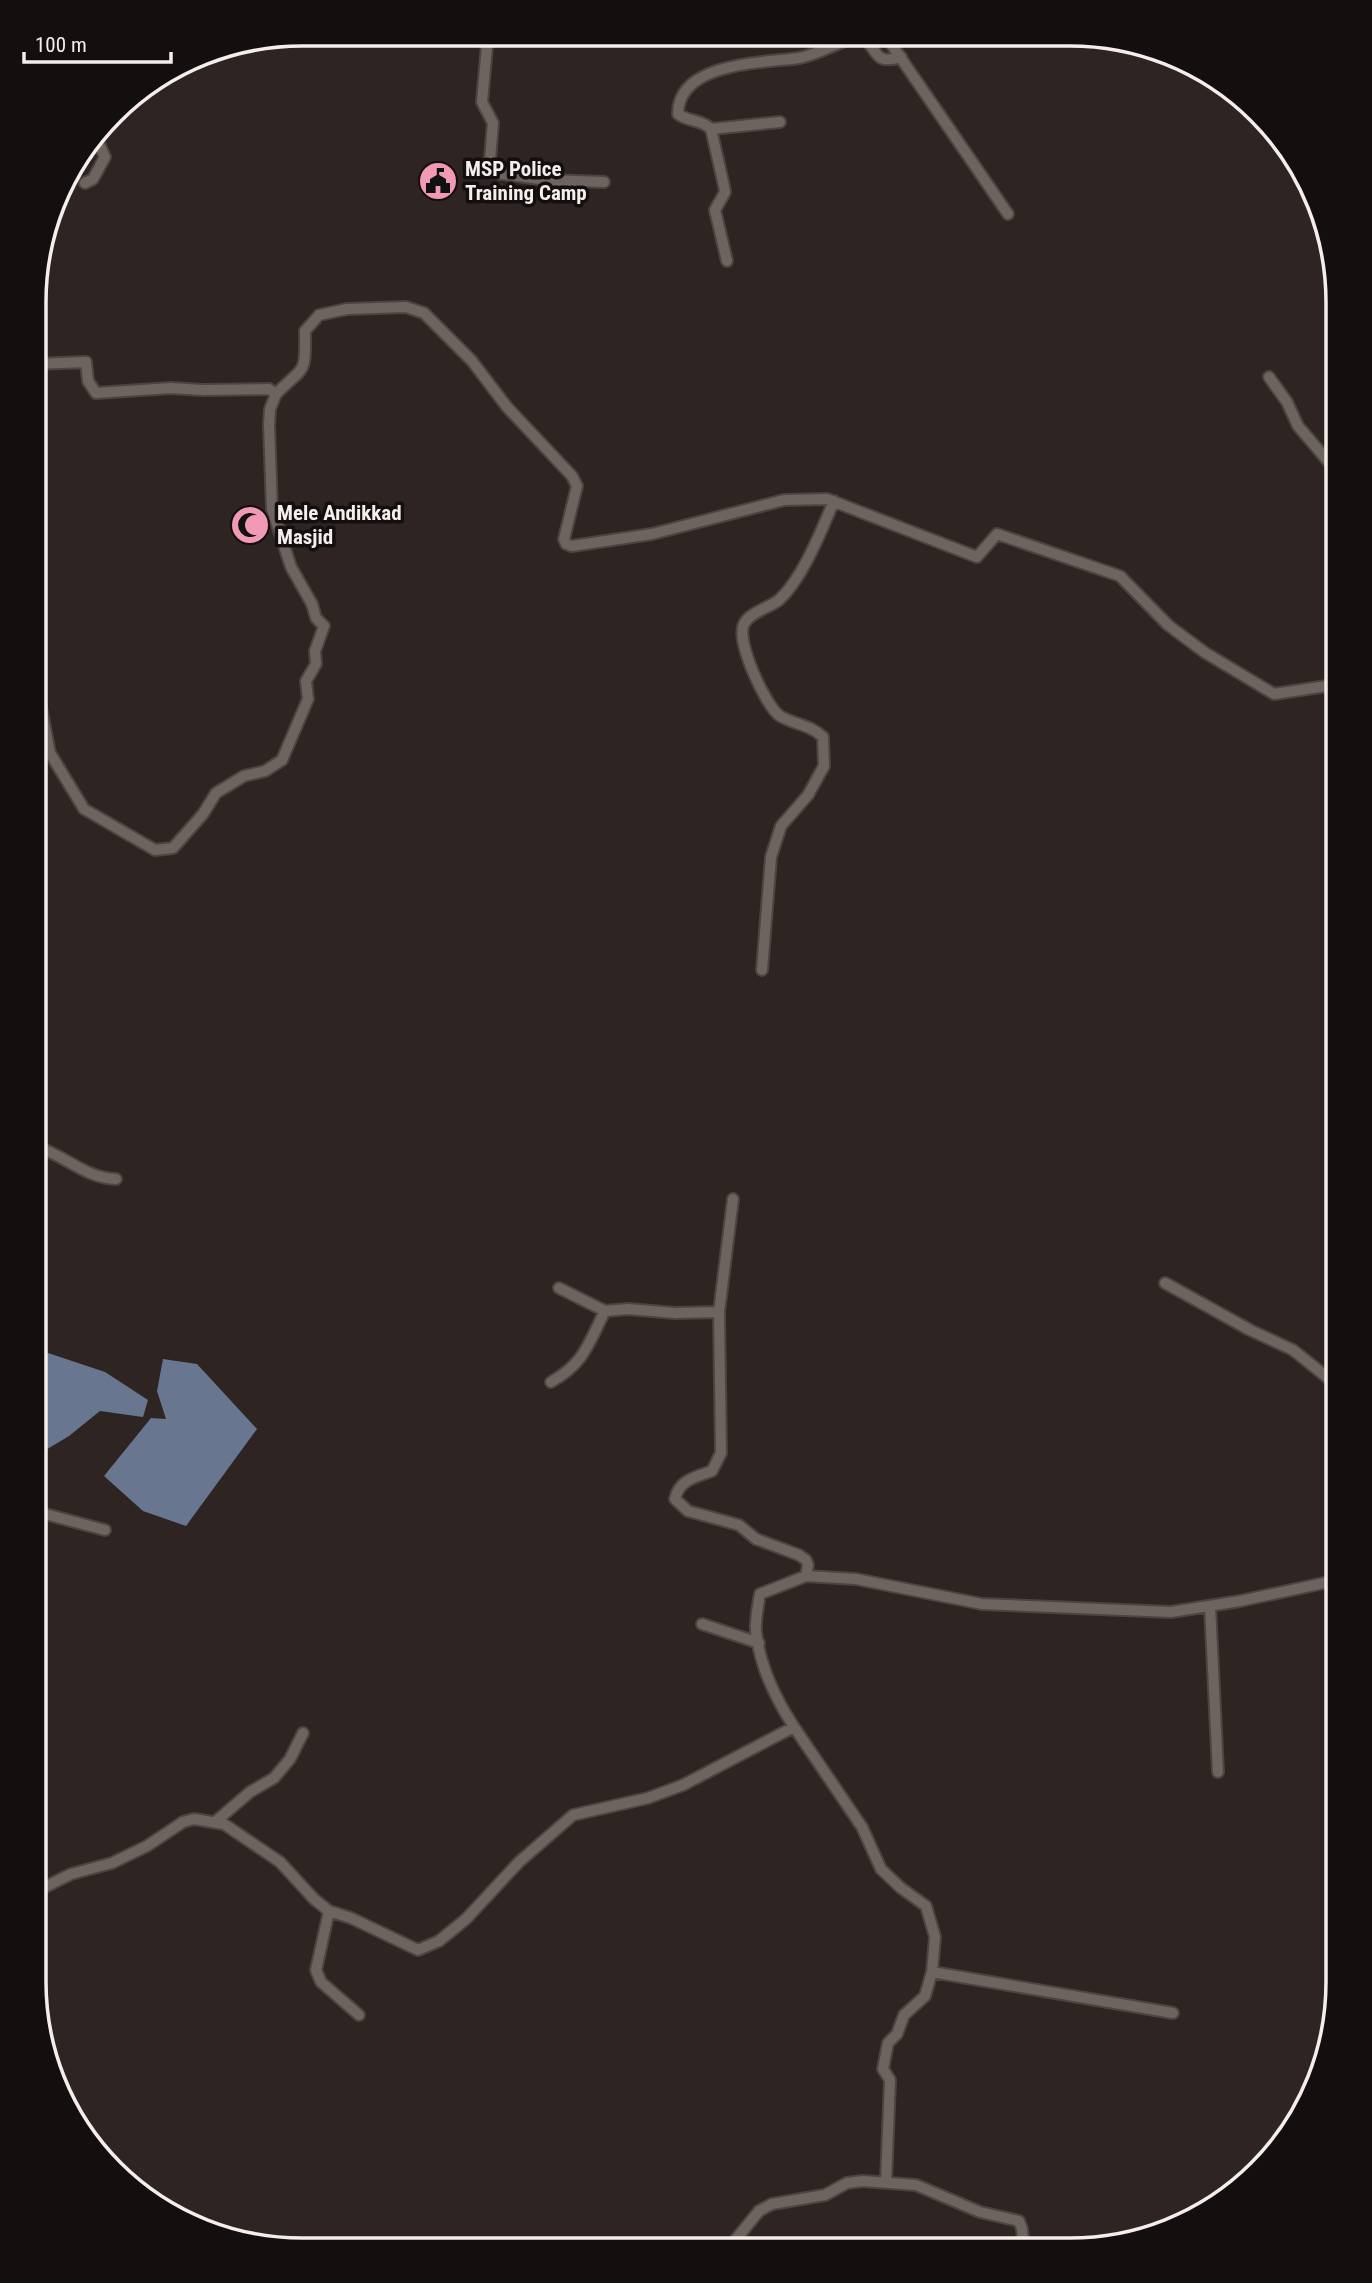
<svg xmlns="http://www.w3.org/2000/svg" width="1372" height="2283" font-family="'Roboto Condensed',sans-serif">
<rect width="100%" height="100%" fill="#2e2522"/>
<path fill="#68768f" d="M41,1186L42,1265L34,1290V1189Z
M48,1353L105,1372L148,1400L143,1417L100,1411L69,1436L34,1457V1359Z
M163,1359L197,1364L257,1429L186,1526L143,1511L104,1476L151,1418L166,1419L157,1391Z"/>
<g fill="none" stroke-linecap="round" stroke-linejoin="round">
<defs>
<path id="minor" d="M488,34L482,102L493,123L489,172L547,180L604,182
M885,35L1008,214
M711,129L780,122
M85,183L93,179L105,157L96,137
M727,261L715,210L725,192L724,186L711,129C701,119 688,122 678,114C678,62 763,63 799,58C821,54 840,40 861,36C879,48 872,66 901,57
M1269,377L1287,402L1298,426L1339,474
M276,394C305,365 306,375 305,331L319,315L347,309L406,307L424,313L472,361L507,407L572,476L577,486L564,539L566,544L572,546L652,534L784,500L827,499L977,557L997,534L1120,576L1168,625L1204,652L1274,694L1327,686L1339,677
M35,677L50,753L84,809L155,850L173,848L203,814L216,793L244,776L265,771L282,760L308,699L306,681L316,664L315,651L324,626L316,618L312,604L291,567L272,509L269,425L270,409L276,394L269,389L203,390L171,388L96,393L88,381L86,362L35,364
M35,917L40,920
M762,970L771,857L781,826L808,795L824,766L823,737C809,724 795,725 780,716C766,707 735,640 744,624C750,612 769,608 779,600C803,578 821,531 834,501
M34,1146C64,1154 84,1178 116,1179
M1165,1283L1250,1330L1293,1350L1338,1386
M559,1288L605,1311L628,1309L675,1313L719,1312L721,1453L712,1471C695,1477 679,1480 675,1499L688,1511L739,1525L756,1539L799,1555L806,1560L808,1565L806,1576
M719,1312L733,1199
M551,1382C585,1363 588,1344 605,1311
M34,1511L105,1530
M1210,1606L1218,1772
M702,1624L759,1643
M794,1727L862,1827L881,1869L901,1888L926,1906L935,1937L932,1972L925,1996L904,2015L897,2034L888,2043L883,2069L890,2080L886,2182
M215,1822L250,1792L274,1778L290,1759L303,1733
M33,1893L71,1874L112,1863L147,1846L183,1822L194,1819L224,1824L280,1862L314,1899L329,1911L351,1918L418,1950L439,1941L466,1919L519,1862L573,1815L648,1798L683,1785L794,1727C775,1698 760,1667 756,1632C755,1620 758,1606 760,1594L806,1576L856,1579L982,1604L1171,1612L1240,1601L1338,1580
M329,1911L316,1970L321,1982L359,2015
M932,1972L1173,2013
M728,2249L759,2211L772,2204L825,2195L847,2183L863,2181L916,2185L980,2212L1019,2221L1022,2229L1024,2250"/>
</defs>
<use href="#minor" stroke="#4b4441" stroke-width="14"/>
<use href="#minor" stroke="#6d635f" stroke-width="10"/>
</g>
<defs>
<symbol id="civic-disc" viewBox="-11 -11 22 22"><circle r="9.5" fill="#f09ab5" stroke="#130f0e"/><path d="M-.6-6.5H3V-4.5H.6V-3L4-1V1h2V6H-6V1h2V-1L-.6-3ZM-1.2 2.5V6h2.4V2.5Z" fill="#111"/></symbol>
<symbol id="mosque-disc" viewBox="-11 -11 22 22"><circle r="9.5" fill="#f09ab5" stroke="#130f0e"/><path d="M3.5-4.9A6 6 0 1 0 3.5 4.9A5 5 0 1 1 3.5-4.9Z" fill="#111"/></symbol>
</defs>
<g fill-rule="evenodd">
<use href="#civic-disc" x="416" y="159" width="44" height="44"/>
<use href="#mosque-disc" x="228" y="503" width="44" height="44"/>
</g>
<g text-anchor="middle" stroke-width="7" stroke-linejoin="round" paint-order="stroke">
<g font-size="21" font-weight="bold" fill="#f4eeec" stroke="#130f0e" text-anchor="start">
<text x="465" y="176">MSP Police<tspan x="465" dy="24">Training Camp</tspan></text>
<text x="277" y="520">Mele Andikkad<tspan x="277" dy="24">Masjid</tspan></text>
</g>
</g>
<path d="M0 0H1372V2283H0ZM302 46H1070A256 256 0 0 1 1326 302V1982A256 256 0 0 1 1070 2238H302A256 256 0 0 1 46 1982V302A256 256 0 0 1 302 46Z" fill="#130f0e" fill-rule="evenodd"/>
<path fill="none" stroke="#f4eeec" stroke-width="3.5" d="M302 46H1070A256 256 0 0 1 1326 302V1982A256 256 0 0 1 1070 2238H302A256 256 0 0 1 46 1982V302A256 256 0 0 1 302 46Z"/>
<path d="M24 52v10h147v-10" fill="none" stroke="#f4eeec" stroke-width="3.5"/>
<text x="35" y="52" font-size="21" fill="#f4eeec" stroke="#130f0e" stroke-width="5" paint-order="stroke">100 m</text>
</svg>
